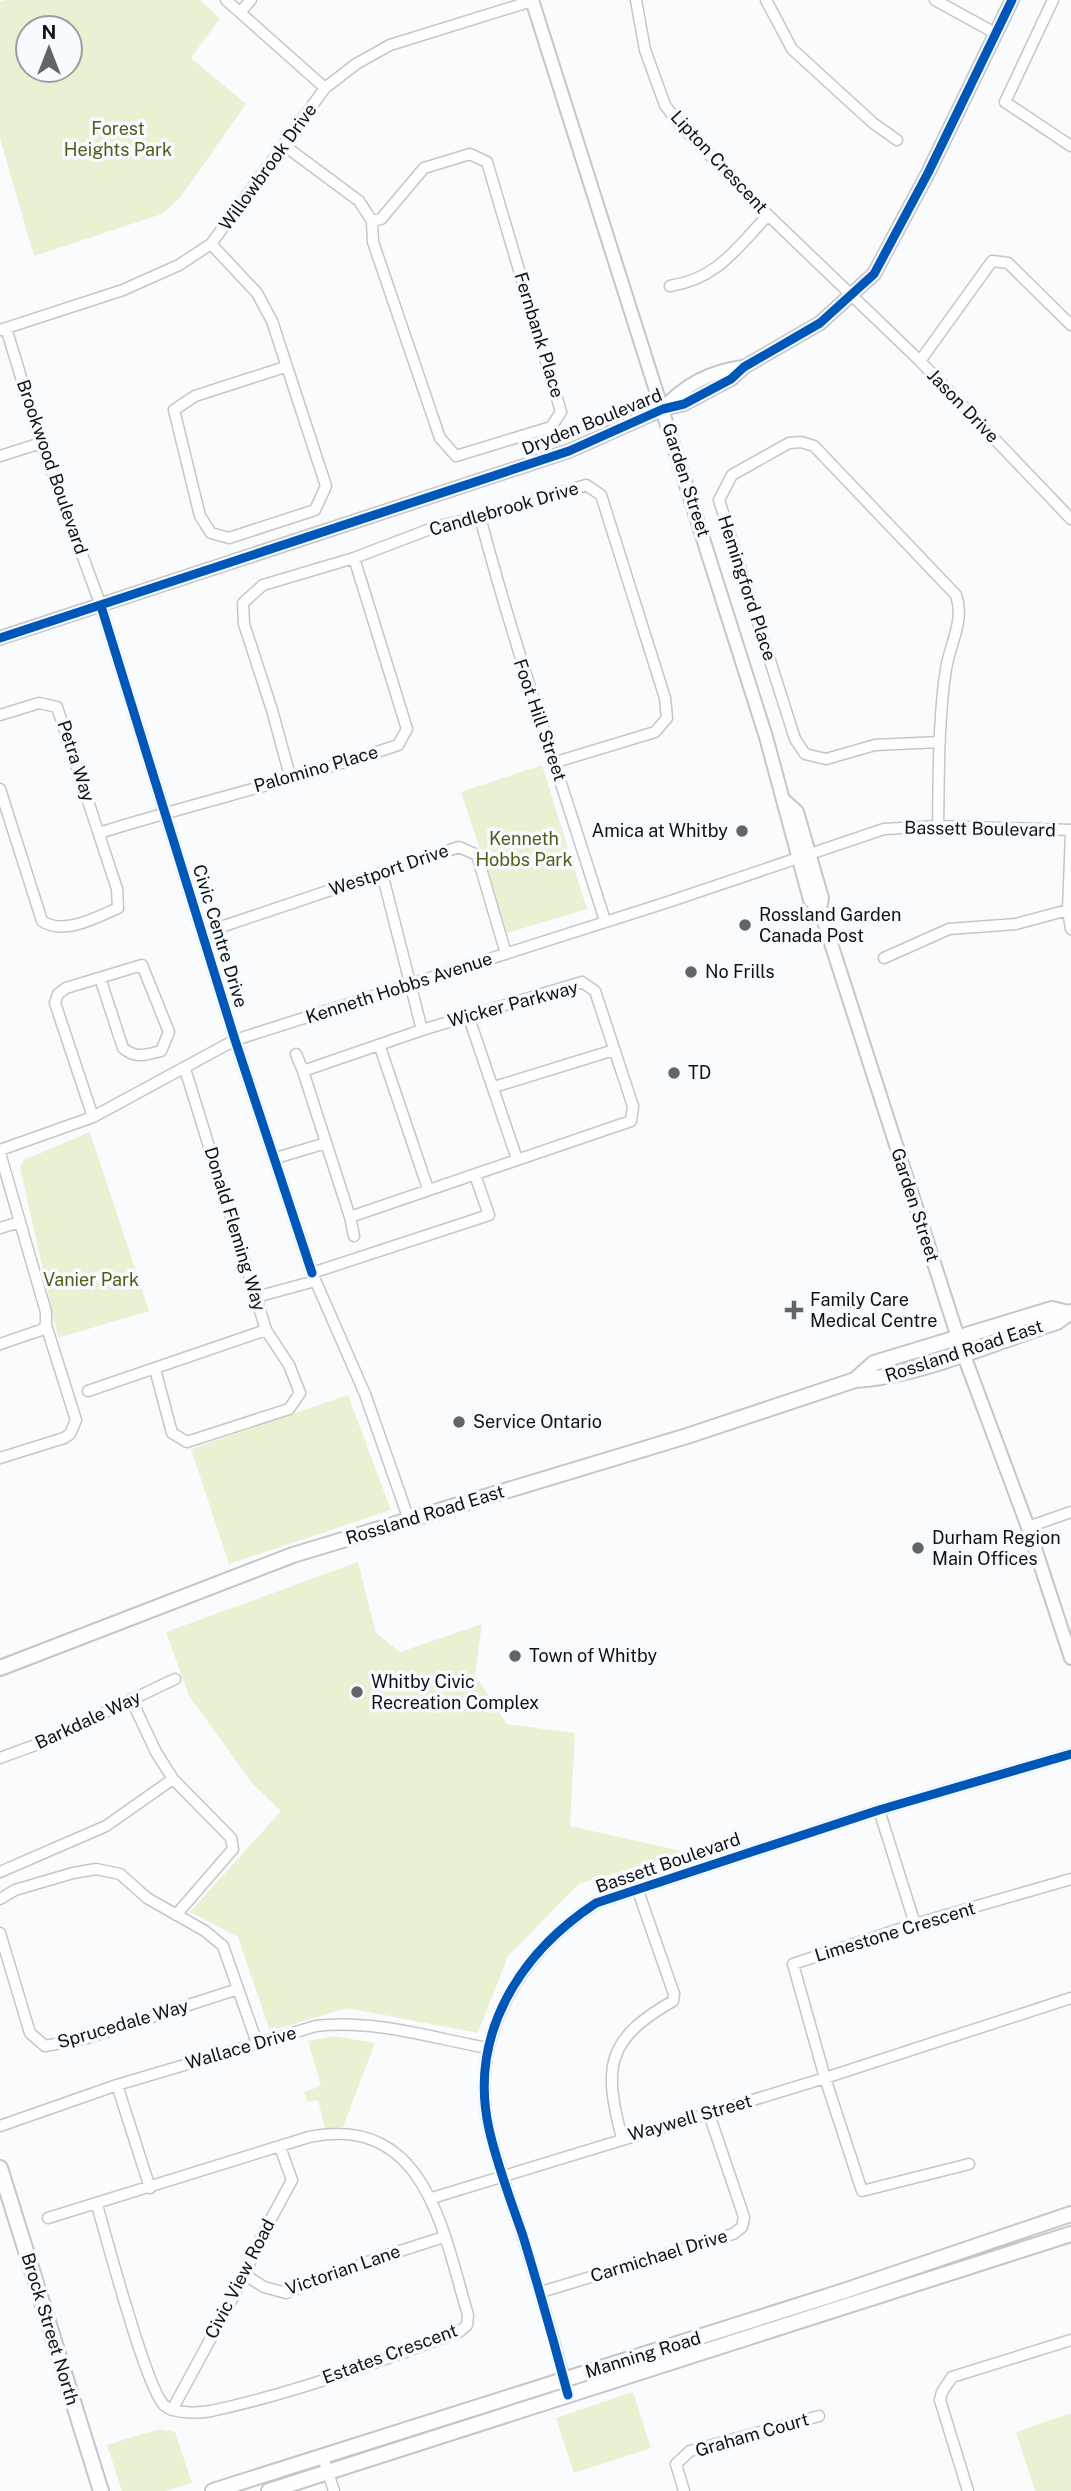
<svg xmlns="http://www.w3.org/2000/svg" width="1071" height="2491" font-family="'Public Sans',sans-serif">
<rect width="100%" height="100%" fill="#f9fbfd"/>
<path fill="#e8f2d2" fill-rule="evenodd" d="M5,0H200L220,18L191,58L246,104L180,198L162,214L34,256L0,138V2ZM28,28H70V70H28Z
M542,765L587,909L507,933L461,792Z
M90,1132L149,1311L58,1338L20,1167L24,1160Z
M348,1395L391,1510L229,1564L191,1449Z
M358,1562L376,1633L400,1652L482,1624L475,1675L507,1724L575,1733L570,1826L686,1852L579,1884L508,1956L478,2033L347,2008L270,2031L238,1937L190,1912L281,1811L253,1784L189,1696L166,1632Z
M334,2036L375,2043L343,2127L325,2128L318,2100L307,2102L304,2092L321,2086L308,2041Z
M633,2392L651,2448L574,2473L556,2418Z
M1071,2413V2491H1035L1016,2432Z
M159,2429L175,2432L192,2483L165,2491H122L107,2445Z"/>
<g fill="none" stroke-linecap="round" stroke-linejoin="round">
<defs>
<path id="minor" d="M226,0L325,88
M636,0L645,50L665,105L679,124L768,215L920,361L1071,519
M766,0L792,49L873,123L897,140
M935,0L995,33
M1053,0L1005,102L1071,146
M241,11L251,0
M285,146L359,201L372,221L373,242L440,438L456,456L551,427L561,412L487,162L470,154L424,168L381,219L372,221
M211,244L257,293L272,321L326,486L315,510L229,538L211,533L200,516L174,410L195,396L285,367
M670,286C717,279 737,248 768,215
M6,328L41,443L101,606L235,1040L312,1273L365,1394L409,1520
M0,330L123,290L179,265L211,244L325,88L356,64L390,45L532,1
M920,361L992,261L1008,263L1071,325
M0,456L41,443
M480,517C516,653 563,786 605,921
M0,715L39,703L57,707L117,889L118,908C97,917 64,936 42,921L0,789
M290,776L272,710L244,624L243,603L263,585L354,558L438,526L480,517L586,485L601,495L665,698L667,718L655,732L556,762
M938,826C939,774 938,721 946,669C950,643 965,621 956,595L814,446L801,442L789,443L732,475L719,500L795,739L805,754L826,759L875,745L940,742
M99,833C198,802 300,779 398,745L407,729L354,558
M1071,834L1068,910L1071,929
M382,873L422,1030
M203,933L459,847L477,855L506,954
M884,958L949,929L1016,924L1068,910
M582,982L595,991L633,1106L631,1121L350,1217L303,1071L422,1030Z
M468,1015L517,1159
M380,1047L428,1189
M296,1054L303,1071
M494,1087L614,1050
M93,1117L55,1003L58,994L66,988L142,965L169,1032L161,1051C145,1055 136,1059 123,1048L100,978
M0,1150L93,1117L235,1040L668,902L884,829L938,826L1071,830
M0,1153L46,1312V1325L76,1420L70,1434L64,1438L0,1458
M276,1158L326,1143
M350,1217L354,1236
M0,1228L20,1222
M312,1273L489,1215L475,1175
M256,1297L315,1281
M0,1344L41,1330L46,1325
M155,1369L172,1433L187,1442L289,1409L300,1393L289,1365L266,1330
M88,1391L266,1330L185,1069
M1028,1527L1071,1512
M131,1699L156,1752L173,1779L231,1838L233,1849L176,1915
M0,1758L38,1744L175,1679
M879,1810L915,1924
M0,1872L106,1826L173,1779
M0,1899L15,1890L73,1873L96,1869L120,1874L147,1898L205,1931L223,1946L257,2043
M0,1933L30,2033L45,2046L87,2038L238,1989
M117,2085L150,2188
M0,2126L117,2085L316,2026C373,2019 432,2038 488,2048
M622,2138C603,2067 606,2039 673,2001L674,1994L637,1888
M969,2164L862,2191L825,2078L793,1964L915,1924L1071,1879
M432,2198L825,2078L1071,1998
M48,2218L309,2137C426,2113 443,2232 468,2315L467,2325L459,2332C379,2362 295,2393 211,2411C200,2413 174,2414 165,2406C147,2392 106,2236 97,2205
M245,2275L264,2287L286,2293L378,2258L444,2237
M541,2292L733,2234L742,2227L744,2217L709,2114
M566,2385C552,2333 537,2282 521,2231C510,2197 497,2163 489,2129C468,2035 521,1953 596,1903L879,1810L1071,1754
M172,2410L245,2275L257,2245L292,2180L280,2147
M323,2457L334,2491
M684,2491L676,2464L690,2451L819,2416
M968,2491L940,2400L942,2392L952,2377L1071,2340"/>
<path id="tertiary" d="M532,0L766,737L810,900L820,909
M663,409C685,384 711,371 743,367
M0,638L569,451L663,409L684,404L731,379L744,367L820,323L874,274L928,173L1012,0
M785,801L797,812L822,898L820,909L963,1353L1028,1527L1071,1658"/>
<path id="secondary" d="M855,1380L874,1363L1052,1309L1069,1313
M0,1668L293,1555L687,1436L855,1380C917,1377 997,1341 1057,1322L1071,1312
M213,2491L844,2291L1071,2214
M269,2491L1071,2234"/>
<path id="primary" d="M0,2168L101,2491"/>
</defs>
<use href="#minor" stroke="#c4c6c8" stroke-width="13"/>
<use href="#tertiary" stroke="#c4c6c8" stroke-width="16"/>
<use href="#secondary" stroke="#c4c6c8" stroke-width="18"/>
<use href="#primary" stroke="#c4c6c8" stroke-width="18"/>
<use href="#minor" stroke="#fefeff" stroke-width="10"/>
<use href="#tertiary" stroke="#fefeff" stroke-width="12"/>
<use href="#secondary" stroke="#fefeff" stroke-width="14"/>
<use href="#primary" stroke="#fefeff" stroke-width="14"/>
<defs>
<path id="cycleway" d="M101,606L235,1040L312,1273
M0,638L569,451L663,409L684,404L731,379L744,367L820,323L874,274L928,173L1012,0
M568,2395C554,2342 539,2289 523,2236C511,2201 497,2165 489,2129C468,2034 520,1953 596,1903L879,1810L1071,1754"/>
</defs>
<use href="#cycleway" stroke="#f7fbff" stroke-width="13"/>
<use href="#cycleway" stroke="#0057b8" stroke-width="9"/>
</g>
<g fill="#626466" stroke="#f7fbff" stroke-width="2.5">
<circle cx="742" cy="831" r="7"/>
<circle cx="745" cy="925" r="7"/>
<circle cx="691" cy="972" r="7"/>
<circle cx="674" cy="1073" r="7"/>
<path d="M790.5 1299.5h7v7h7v7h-7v7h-7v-7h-7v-7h7z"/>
<circle cx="459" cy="1422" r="7"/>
<circle cx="918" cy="1548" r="7"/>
<circle cx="515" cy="1656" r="7"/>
<circle cx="357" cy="1692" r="7"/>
</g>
<g text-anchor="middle" stroke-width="7" stroke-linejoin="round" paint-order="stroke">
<g font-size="18" fill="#505d17" stroke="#f7fbff">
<text x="118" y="135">Forest<tspan x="118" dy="21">Heights Park</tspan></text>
<text x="524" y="845">Kenneth<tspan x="524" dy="21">Hobbs Park</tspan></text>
<text x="91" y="1286">Vanier Park</text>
</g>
<g font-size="18" fill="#101214" stroke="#f7fbff">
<text transform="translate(719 162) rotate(47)" y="6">Lipton Crescent</text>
<text transform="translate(268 167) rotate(-54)" y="6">Willowbrook Drive</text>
<text transform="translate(539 335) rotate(73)" y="6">Fernbank Place</text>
<text transform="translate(963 406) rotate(46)" y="6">Jason Drive</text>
<text transform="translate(592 422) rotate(-22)" y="6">Dryden Boulevard</text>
<text transform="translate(52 467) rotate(71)" y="6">Brookwood Boulevard</text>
<text transform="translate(686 480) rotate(72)" y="6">Garden Street</text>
<text transform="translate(504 509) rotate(-16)" y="6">Candlebrook Drive</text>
<text transform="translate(747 588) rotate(72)" y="6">Hemingford Place</text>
<text transform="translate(540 720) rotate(71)" y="6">Foot Hill Street</text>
<text transform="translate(76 761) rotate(72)" y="6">Petra Way</text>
<text transform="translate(316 769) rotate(-16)" y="6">Palomino Place</text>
<text transform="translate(980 829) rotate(1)" y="6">Bassett Boulevard</text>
<text transform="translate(389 870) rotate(-19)" y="6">Westport Drive</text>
<text transform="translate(220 936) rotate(73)" y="6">Civic Centre Drive</text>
<text transform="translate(399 988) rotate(-18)" y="6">Kenneth Hobbs Avenue</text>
<text transform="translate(513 1004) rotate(-15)" y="6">Wicker Parkway</text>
<text transform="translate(915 1205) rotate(72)" y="6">Garden Street</text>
<text transform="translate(235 1229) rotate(73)" y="6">Donald Fleming Way</text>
<text transform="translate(964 1351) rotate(-18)" y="6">Rossland Road East</text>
<text transform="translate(425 1515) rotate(-17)" y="6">Rossland Road East</text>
<text transform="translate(88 1720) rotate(-25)" y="6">Barkdale Way</text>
<text transform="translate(668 1863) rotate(-19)" y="6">Bassett Boulevard</text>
<text transform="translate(895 1932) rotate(-17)" y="6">Limestone Crescent</text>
<text transform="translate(123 2024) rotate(-16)" y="6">Sprucedale Way</text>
<text transform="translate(241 2048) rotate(-16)" y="6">Wallace Drive</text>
<text transform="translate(690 2118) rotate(-16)" y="6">Waywell Street</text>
<text transform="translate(659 2256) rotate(-17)" y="6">Carmichael Drive</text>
<text transform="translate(343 2270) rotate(-19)" y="6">Victorian Lane</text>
<text transform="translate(240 2279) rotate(-63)" y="6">Civic View Road</text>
<text transform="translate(50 2329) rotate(73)" y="6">Brock Street North</text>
<text transform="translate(390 2354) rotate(-20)" y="6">Estates Crescent</text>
<text transform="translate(643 2355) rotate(-17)" y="6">Manning Road</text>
<text transform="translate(752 2435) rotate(-16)" y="6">Graham Court</text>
</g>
<g font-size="18" fill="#101214" stroke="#f7fbff" text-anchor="start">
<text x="728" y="837" text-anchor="end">Amica at Whitby</text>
<text x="759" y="921">Rossland Garden<tspan x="759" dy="21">Canada Post</tspan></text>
<text x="705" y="978">No Frills</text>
<text x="688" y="1079">TD</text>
<text x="810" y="1306">Family Care<tspan x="810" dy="21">Medical Centre</tspan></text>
<text x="473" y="1428">Service Ontario</text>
<text x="932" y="1544">Durham Region<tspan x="932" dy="21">Main Offices</tspan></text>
<text x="529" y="1662">Town of Whitby</text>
<text x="371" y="1688">Whitby Civic<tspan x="371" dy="21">Recreation Complex</tspan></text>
</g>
</g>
<g transform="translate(49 49)"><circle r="33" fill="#f7fbff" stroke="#9b9ea1" stroke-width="2"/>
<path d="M0-5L12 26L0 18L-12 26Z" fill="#626466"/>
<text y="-10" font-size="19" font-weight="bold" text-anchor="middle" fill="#101214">N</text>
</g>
</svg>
